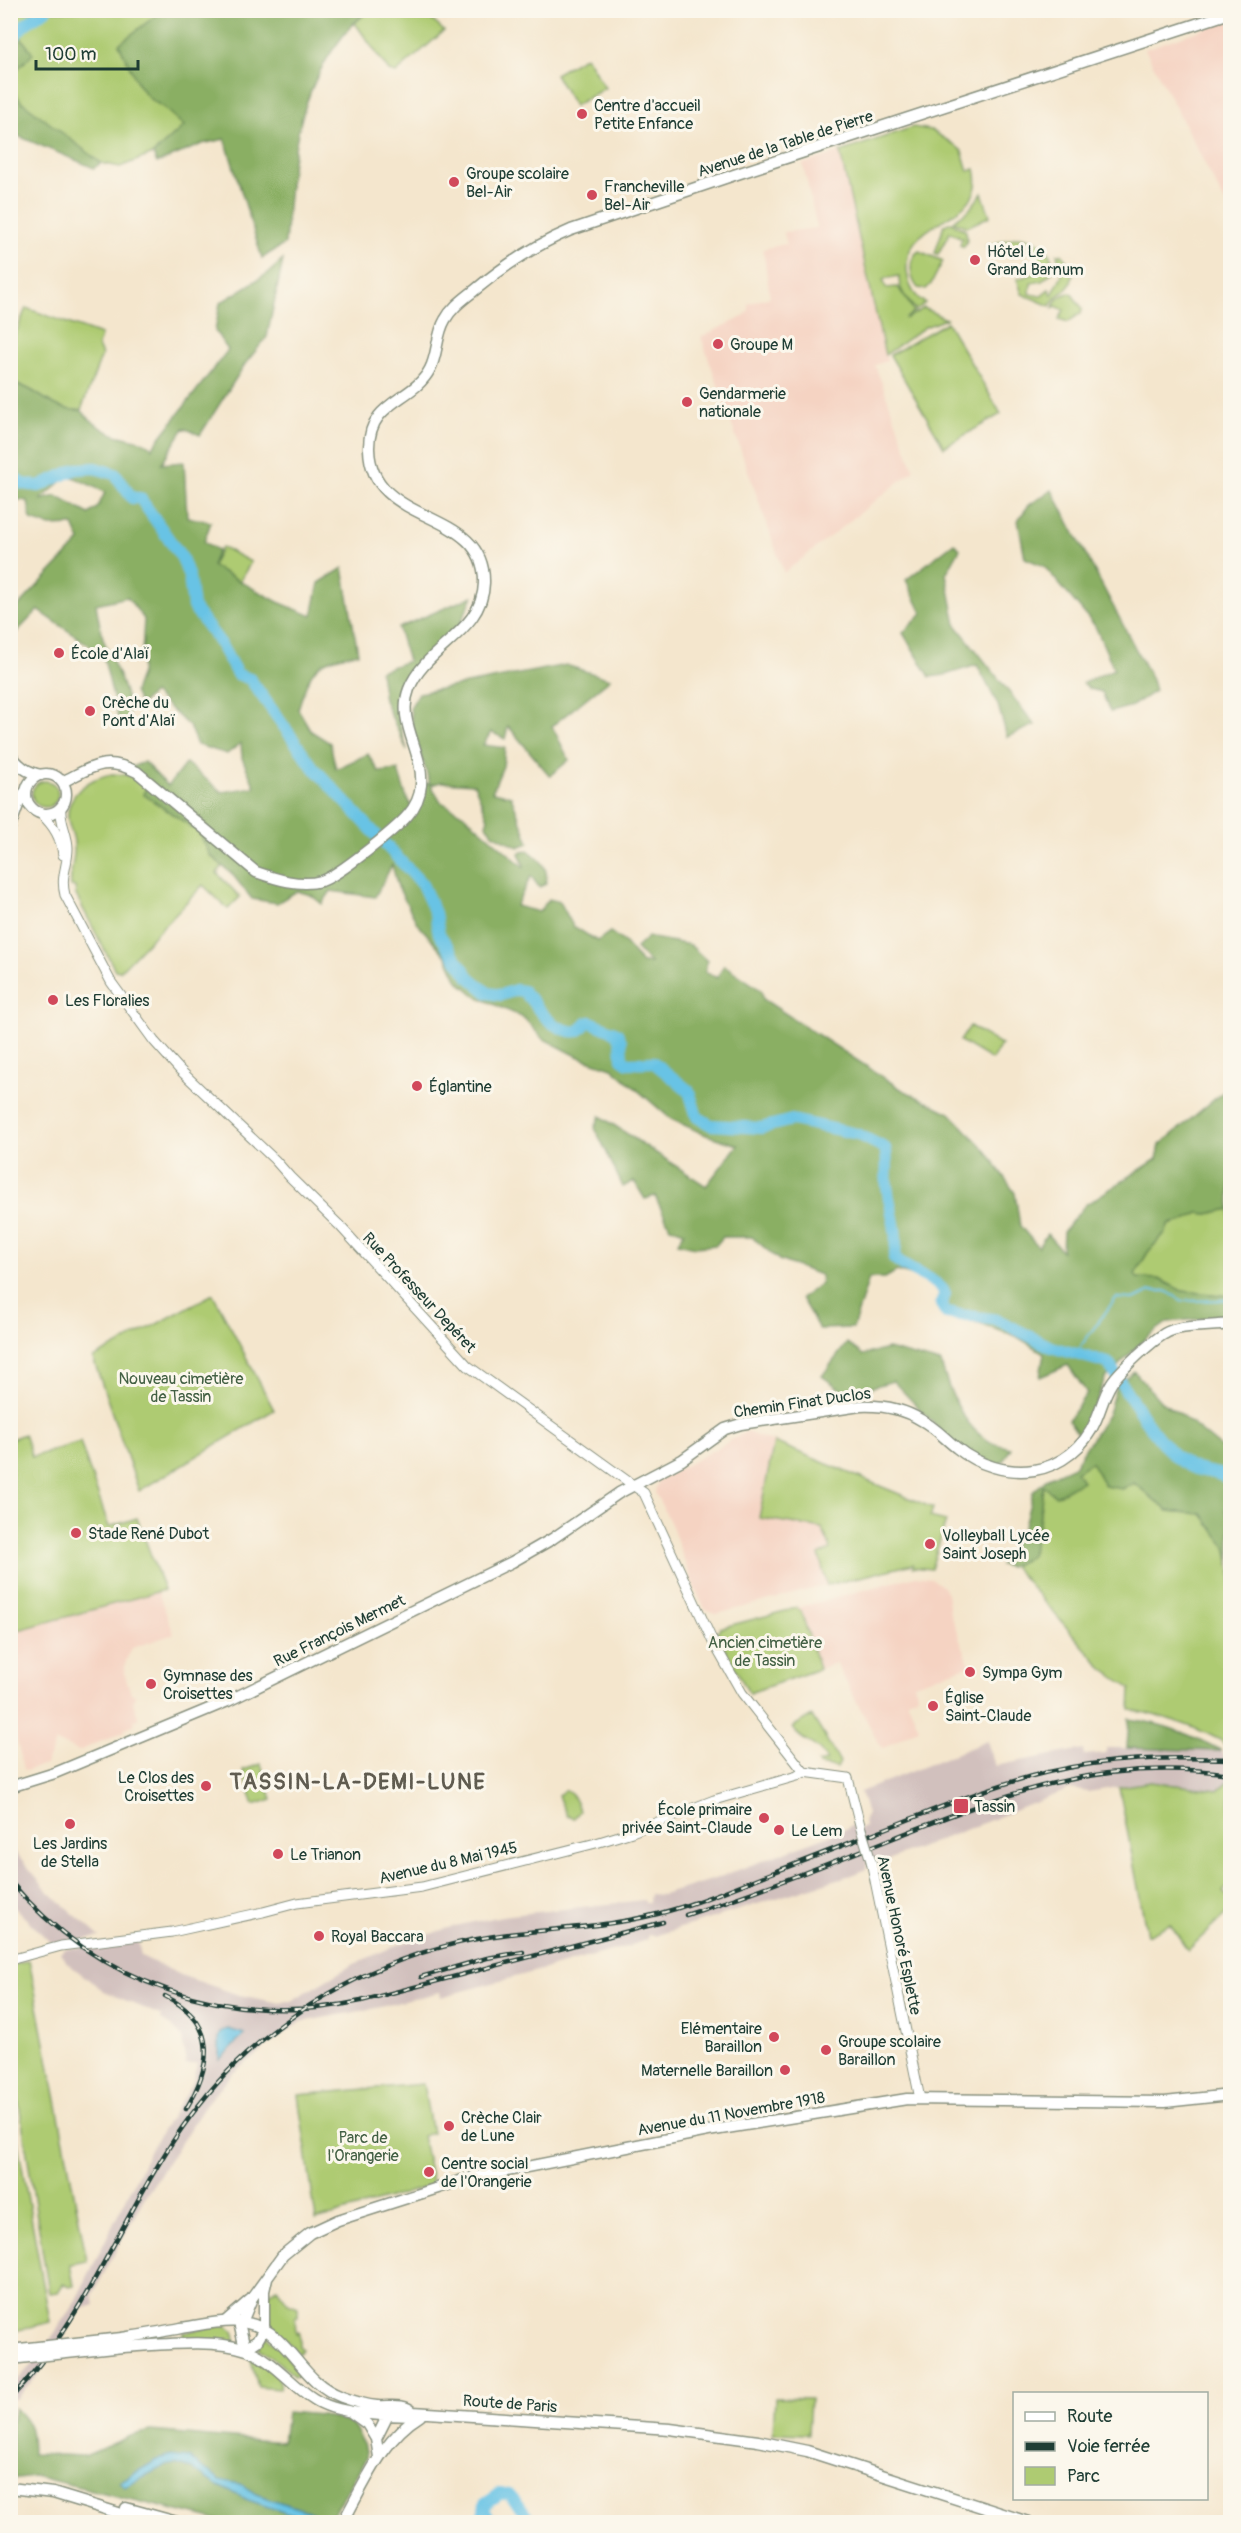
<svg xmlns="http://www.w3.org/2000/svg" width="1241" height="2533" font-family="Pangolin,sans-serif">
<rect width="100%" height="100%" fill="#fbf7ec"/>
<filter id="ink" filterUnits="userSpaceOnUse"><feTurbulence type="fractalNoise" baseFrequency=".0167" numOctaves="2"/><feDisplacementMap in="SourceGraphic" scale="12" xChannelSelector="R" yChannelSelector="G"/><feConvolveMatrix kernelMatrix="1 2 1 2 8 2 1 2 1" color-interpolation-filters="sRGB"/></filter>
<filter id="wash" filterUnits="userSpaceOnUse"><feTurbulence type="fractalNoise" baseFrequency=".008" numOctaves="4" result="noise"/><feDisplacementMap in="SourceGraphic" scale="24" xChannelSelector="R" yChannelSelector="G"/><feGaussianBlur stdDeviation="1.35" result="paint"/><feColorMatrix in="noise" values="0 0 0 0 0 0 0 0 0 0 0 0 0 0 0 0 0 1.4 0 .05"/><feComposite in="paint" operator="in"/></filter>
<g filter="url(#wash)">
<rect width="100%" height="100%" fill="#f4e6cd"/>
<path fill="#f5d3c2" d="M1230,20V212L1145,49Z
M840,152L887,361L875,365L914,470L784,573L701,337L743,317L749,311L748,304L770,297L763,249L786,244L784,232L817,228L803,164Z
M746,1432L774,1442L759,1518L822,1528L831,1550L819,1555L827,1585L716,1614L705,1609L694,1587L671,1524L655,1492L658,1481Z
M916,1576L931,1578L942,1586L947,1593L950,1614L970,1665L914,1684L918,1696L907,1700L919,1728L882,1749L836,1663L819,1669L801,1611L796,1608Z
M158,1592L174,1634L132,1648L126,1660L124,1673L131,1693L136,1696L133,1702L139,1719L134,1720L135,1724L124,1728L125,1731L79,1751L56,1742L45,1765L24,1771L11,1716V1632Z"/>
<path fill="#d1c0bd" d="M987,1741L995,1766L1083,1749L1084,1755L1106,1753V1748H1127L1222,1751L1230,1766V1781H1228L1218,1790L1150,1782L1088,1792L1070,1789L883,1862H867L866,1869L851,1875L654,1936L648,1935L646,1940L629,1946L441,1997L440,1992L372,2009L300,2022L234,2072L208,2101L143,2200L93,2294L95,2305L82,2309L41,2372L16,2399H11L10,2388L36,2360L72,2308L150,2150L194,2080L197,2063L186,2065L182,2038L172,2026L161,2020L162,2016L104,1991L67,1963L61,1952L65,1949L138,1941L141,1956L183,1976L239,1995L275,2002L291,2001L352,1965L397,1945L455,1926L502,1916L644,1900L645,1902H649L650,1894L662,1895L712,1880L845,1829L853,1824L857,1830L865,1827L864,1819L867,1814L860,1792Z
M10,1846L50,1893L100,1937L51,1943L11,1904Z"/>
<path fill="#aecb72" stroke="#668453" stroke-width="1.5" d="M369,10L422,11L444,31L396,73L389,71L355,23Z
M11,11H162L119,44L139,86L150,99L163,107L184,126L153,154L120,167L101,163L20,101L11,88V75L32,54L13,27L11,28Z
M586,56L605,88L574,106L555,74Z
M913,127L931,130L955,145L962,151L968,171L975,169C990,226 895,214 908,277C910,289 915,297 925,303L916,310C907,300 898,289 899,276L883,279L886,288L898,287L914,311L905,319L924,308L946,319L925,327L885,355L840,152Z
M982,193L990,216L967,227L953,221L969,210Z
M951,222L966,231L967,240L964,247L960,245L962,238L950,232L938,254L935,253L944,225Z
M1017,237C1037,238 1053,249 1053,269L1041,265L1034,246L1026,249L1027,252L1010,257L1005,244L987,250L986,246Z
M919,251L943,261L931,284L926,289L918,288C910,279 907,258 919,251Z
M1057,254H1062L1073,270C1072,297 1059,286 1050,306L1022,294L1017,279L1046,270L1052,272L1042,281L1031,283L1030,294L1040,296L1049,289L1052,295L1062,275Z
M1071,293L1082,308L1081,313L1068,322L1059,319L1064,310L1056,306L1053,308C1055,299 1061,294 1071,293Z
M26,308L101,335L98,346L102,355L81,410C52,413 38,387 11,383V345Z
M947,322L1001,414L944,447L890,355Z
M222,547L251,562L240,581L212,566Z
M112,774C127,774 136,776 147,787L143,794L199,832L210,855L223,866L217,873L240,897L228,909L203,885L120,971L115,970L76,895L75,887L71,886C69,871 76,857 74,843C74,835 69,828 68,820C65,794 89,778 112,774Z
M32 794a13 13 0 1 1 26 0a13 13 0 1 1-26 0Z
M970,1026L1001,1045L992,1060L960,1041Z
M1230,1209V1296L1182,1291L1159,1279L1137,1278L1135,1274L1148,1252L1165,1233L1169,1225L1183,1221L1199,1213L1208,1214Z
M213,1294L274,1410L139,1491L93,1358Z
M24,1434L32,1457L80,1442L109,1527L137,1518L164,1590L11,1632V1439Z
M774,1442L933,1508L930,1517L946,1521L931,1569L913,1567V1564L827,1585L819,1555L831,1549L822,1528L759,1518Z
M1091,1462L1122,1489L1134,1483L1168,1511L1202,1514C1210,1524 1223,1537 1227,1549C1232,1563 1234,1601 1226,1614L1230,1629V1749C1226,1747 1224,1743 1220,1740C1191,1725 1161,1715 1130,1710L1131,1689L1103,1669L1013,1566L1031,1556L1039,1522L1043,1486L1081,1481L1076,1472Z
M796,1608L801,1611L819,1669L749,1693L716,1633L720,1628Z
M812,1716L840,1762L837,1768L819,1765L818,1763L827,1761C819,1742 802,1744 792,1727Z
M261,1764L272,1799L254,1805L243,1770Z
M1228,1781H1230V1883L1223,1892L1230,1899V1910L1188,1950L1170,1924L1147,1935L1119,1787L1150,1782L1218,1790Z
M565,1790L572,1795L580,1811L574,1818L567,1816L558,1796Z
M29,1960L87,2261L70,2264L74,2286L69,2287L63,2284L58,2292L49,2293L11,2053V1966Z
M423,2084L432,2133L422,2136L433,2185L316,2220L298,2095Z
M10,2100L50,2322L11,2332H10Z
M277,2288L288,2303L298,2307V2317L295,2318L296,2333L299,2332V2346L303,2349L298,2354L273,2326L268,2312L269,2292Z
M227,2325L234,2331L235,2342L183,2341V2332Z
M266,2336L279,2347L301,2374L294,2377L285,2367L258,2348Z
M250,2356C261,2363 284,2373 280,2389L258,2387Z
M775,2398L810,2399L808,2434L773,2433Z"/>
<path fill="#8aaf64" stroke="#54764c" stroke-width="1.5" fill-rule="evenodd" d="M162,11H369C356,19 349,28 340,40C293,100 291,171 285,244L262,258L225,139L202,144L157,163L153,154L184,126L163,107L150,99L139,86L119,44Z
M13,26L33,54L11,75L10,28Z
M11,88L21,101L101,163L94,168L11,133Z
M283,260L267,337L245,364L200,435L184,428L161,464L184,462L187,517L211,522L204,542L218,550L212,566L278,602L312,616L319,583L343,568L358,653C313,661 312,667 298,709L311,731L330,743L336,769L368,754L379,772L398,770L407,799L414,810L425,783L430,784L413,729L410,708L419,693L566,665L610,679L552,726L569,760L550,776L508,726L505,739L491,732L483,745L505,748L503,766L492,792L511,796L529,843L518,847L493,834L486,825L488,818L474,784L441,782L431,785L441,802L464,815L525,868L519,853L528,850C541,860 549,867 546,884L539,887L531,876L516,906L539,912L549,899L560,902L573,926L597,941L610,932L624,942L642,963H650L636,948L648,937L690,945L707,961L705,972L717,978L724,965L762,991L763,999L901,1089L950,1113L987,1152L1015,1193L1020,1226L1038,1247L1047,1234L1062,1251L1063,1232L1085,1205L1157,1159L1160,1145L1230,1086V1209L1208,1214L1199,1213L1183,1221L1169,1224L1165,1233L1148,1252L1135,1274L1137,1278L1159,1279L1182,1291L1230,1296V1316L1168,1322L1147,1337L1105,1379L1087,1426L1079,1436L1068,1420L1087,1393L1068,1365L1040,1377L1044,1353L1016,1336L946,1313L940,1284L897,1271L885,1278H869L853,1328L819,1329L801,1298L821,1284L820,1275L779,1260L752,1237H723L716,1245L695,1247L678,1243L684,1232L670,1227L655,1196L645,1199L634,1181L623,1187L595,1128L600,1116L706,1186L738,1145L706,1135L671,1119L612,1068L579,1057L542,1038L524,1018L476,996L458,981L447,957L417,923L398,887L392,865L375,897L331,891L322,904L311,895L297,891L277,903L252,899L232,874L210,855L199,832L143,794L149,784L132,767L144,762L168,786L186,763L222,792L255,787L242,758L241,743L227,754L197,745L189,726L153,693L140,705L134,692L141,673L144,619L127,597L96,604C98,616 100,629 104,641C114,667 131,693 128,722L118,718L103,655L38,610L11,638L10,615L80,541L73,525L50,526L31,520L28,501L11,499V383C38,387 52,413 81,410C91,422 101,430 116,435C128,439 143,439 152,448L228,350L215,331L220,303L267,274ZM69,475L105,492L98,507L89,514L56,496L40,500Z
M1052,490L1152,680L1155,691L1132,706L1110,712L1102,692L1090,689L1083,683L1114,669L1095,626L1044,566L1025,558L1018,520L1029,505Z
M954,543L960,549L946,574L956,625L1035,725L1007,737L998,705L977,665L945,675L930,677L903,633L922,613L906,580Z
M473,596L460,624L411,674L397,701L398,718L407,750L384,700L380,671L408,661L398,628Z
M847,1343L863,1355L888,1349L941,1363C948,1389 964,1428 989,1441C995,1445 1004,1446 1011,1448L1003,1461L995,1468L952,1443L893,1381L847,1394L822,1376Z
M1134,1371L1161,1402L1179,1413L1230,1455V1505L1225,1510L1230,1518V1566L1226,1547L1202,1514L1168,1511L1134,1483L1122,1489L1105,1486L1091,1462L1076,1472L1082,1481L1056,1496L1043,1486L1039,1522L1031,1556L1010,1567L1000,1565L1023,1529L1033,1492L1048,1478L1074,1466L1108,1414L1116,1386Z
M1129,1719C1163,1723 1192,1735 1222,1751L1127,1748Z
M15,2408C33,2425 31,2432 32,2454L85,2456L130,2436L150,2431L283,2442L287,2412L321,2415L351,2423L363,2442L366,2458L329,2522H224L34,2476L11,2479V2424Z"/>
<path fill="#68c3e5" stroke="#44808c" stroke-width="1.5" d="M228,2029L245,2034L219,2060V2037L222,2031Z
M171,2456L189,2458L221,2480L241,2484L256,2494L313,2513L309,2521L248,2500L216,2485L192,2469L175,2464L165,2466L125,2486L119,2482L157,2460Z"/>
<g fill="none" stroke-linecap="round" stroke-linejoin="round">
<path stroke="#68c3e5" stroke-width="2" d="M1075,1354L1116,1298L1134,1299L1150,1291H1166L1183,1301L1227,1300L1230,1302"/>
<path stroke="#68c3e5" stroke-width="12" d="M10,41L24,25L46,10
M10,469L15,478L23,484L39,486L76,469L95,468L115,474L132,498H140L182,558L189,577L193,607L218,640L237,674L250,679L313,767L422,884L435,913L439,934L469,977L488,993L501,995L516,990L523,991C538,1006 544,1023 566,1030C576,1033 580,1032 586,1023L591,1022L617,1033L621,1041L622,1059L628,1063L653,1062L689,1091L697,1117L711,1125L761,1128L792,1120L857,1134L885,1148C889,1162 885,1173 887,1186C890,1211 900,1233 894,1258C908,1272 937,1278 945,1293L941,1304L946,1313L998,1320L1051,1347L1108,1363C1128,1392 1156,1444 1184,1463C1201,1475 1216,1469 1230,1480
M436,2522L441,2520L444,2522
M462,2522H466
M490,2522L484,2511L485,2504L501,2493L509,2495L533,2522"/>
</g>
</g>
<g filter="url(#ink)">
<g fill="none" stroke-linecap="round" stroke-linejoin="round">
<defs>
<path id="tertiary" d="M61,807C59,821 68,834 68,848C68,866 60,876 65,895L111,982L154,1041L180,1070L275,1160L290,1177L340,1226L468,1366L644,1493L712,1640L742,1693L804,1772
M41,814C54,826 61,838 63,855
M871,1861L920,2099
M10,1960L61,1946L172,1932L263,1912L297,1903L422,1887L596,1843L632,1832L714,1800L797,1776L804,1772L848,1778L861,1829"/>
<path id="secondary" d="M10,754C19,766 26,772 41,775
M26 794a20 20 0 1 1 40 0a20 20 0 1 1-40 0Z
M62,782C91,768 104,755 137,772L256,872C276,879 300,887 321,881C338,876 395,830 408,815C415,807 420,796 421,785C424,752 396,722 409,689C425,647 483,632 484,583C486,506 371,528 369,449C368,400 413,402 430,369C438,354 436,335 445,320C452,307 464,299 475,290C505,265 535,245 571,230L740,173L1230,13
M10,827L21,797L26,791
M10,1787L55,1773L228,1701L512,1562L552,1539L619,1493L682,1460L725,1429L741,1424L860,1406C882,1405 903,1409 921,1420C935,1427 945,1439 957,1448C978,1465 1007,1474 1034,1470C1061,1466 1085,1446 1095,1422C1101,1409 1104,1395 1111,1384C1117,1373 1152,1341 1164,1334C1179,1324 1211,1327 1230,1324
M267,2278L264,2291V2329L257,2341L245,2349L240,2327L252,2298L283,2255L310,2233L338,2220L466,2179L708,2131L907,2099L1165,2102L1230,2095
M227,2320L250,2300"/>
<path id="primary" d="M122,2338C141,2335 161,2332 181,2328C214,2323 250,2312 277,2339C301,2361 309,2384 342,2397C353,2401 366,2405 377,2406C389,2407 404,2403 413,2412L670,2429L758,2441L807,2451L1028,2522
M123,2347C160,2345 212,2338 247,2350C274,2360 291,2385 314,2399C340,2416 388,2415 418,2416
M349,2411L367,2424L376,2439
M379,2457L376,2439L388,2415
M10,2488L53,2493L148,2522
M126,2508L177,2522
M343,2522C364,2485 382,2439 420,2416"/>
</defs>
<use href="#tertiary" stroke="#8a9280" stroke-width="11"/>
<use href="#secondary" stroke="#8a9280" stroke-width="13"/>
<use href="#primary" stroke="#8a9280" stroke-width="13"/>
<use href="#tertiary" stroke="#fff" stroke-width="9"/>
<use href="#secondary" stroke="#fff" stroke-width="10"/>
<use href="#primary" stroke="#fff" stroke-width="10"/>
<defs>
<path id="rail" d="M10,1881C96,1984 230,2029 361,2001L663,1922
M686,1915C754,1893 820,1867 886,1841C1004,1794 1100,1756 1230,1774
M421,1977L487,1958L523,1952
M165,1996C219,2023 212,2065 186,2109
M10,2399C110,2294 137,2153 246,2054C319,1988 410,1946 509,1934C565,1928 621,1926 675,1909C708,1899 740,1885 772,1873C822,1854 872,1834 923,1814C964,1798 1004,1782 1048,1772C1107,1758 1169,1757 1230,1759"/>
</defs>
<use href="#rail" stroke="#1f3d34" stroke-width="4.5"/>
<use href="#rail" stroke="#fbf7ec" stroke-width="2" stroke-dasharray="7" stroke-linecap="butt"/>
<defs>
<path id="tertiary-bridge" d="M861,1829L871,1861"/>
<path id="primary-bridge" d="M10,2350L122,2338
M10,2359L123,2347"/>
</defs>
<use href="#tertiary-bridge" stroke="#8a9280" stroke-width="11" stroke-linecap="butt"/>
<use href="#primary-bridge" stroke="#8a9280" stroke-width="13" stroke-linecap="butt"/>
<use href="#tertiary-bridge" stroke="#fff" stroke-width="9"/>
<use href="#primary-bridge" stroke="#fff" stroke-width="10"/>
</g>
</g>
<g fill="#d1495b" stroke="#fbf7ec" stroke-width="2">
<circle cx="582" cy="114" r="6"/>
<circle cx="454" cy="182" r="6"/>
<circle cx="592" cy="195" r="6"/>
<circle cx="975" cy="260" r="6"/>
<circle cx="718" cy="344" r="6"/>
<circle cx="687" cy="402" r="6"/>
<circle cx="59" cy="653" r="6"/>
<circle cx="90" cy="711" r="6"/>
<circle cx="53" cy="1000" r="6"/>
<circle cx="417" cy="1086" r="6"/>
<circle cx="76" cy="1533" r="6"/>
<circle cx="930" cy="1544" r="6"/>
<circle cx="970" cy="1672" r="6"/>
<circle cx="151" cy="1684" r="6"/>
<circle cx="933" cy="1706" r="6"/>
<circle cx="206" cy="1786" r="6"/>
<rect x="953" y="1798" width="16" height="16" rx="3"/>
<circle cx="764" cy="1818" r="6"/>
<circle cx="70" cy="1824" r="6"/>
<circle cx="779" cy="1830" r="6"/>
<circle cx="278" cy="1854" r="6"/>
<circle cx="319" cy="1936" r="6"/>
<circle cx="774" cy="2037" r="6"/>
<circle cx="826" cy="2050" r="6"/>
<circle cx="785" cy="2070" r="6"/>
<circle cx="449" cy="2126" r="6"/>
<circle cx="429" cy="2172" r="6"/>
</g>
<g text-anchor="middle" stroke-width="6" stroke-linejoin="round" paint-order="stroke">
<g font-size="16" fill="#1f3d34" stroke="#fbf7ec" text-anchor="start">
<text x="594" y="111">Centre d'accueil<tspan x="594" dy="18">Petite Enfance</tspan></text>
<text x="466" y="179">Groupe scolaire<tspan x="466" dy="18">Bel-Air</tspan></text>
<text x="604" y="192">Francheville<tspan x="604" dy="18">Bel-Air</tspan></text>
<text x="987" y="257">Hôtel Le<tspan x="987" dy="18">Grand Barnum</tspan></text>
<text x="730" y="350">Groupe M</text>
<text x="699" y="399">Gendarmerie<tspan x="699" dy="18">nationale</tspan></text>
<text x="71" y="659">École d'Alaï</text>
<text x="102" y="708">Crèche du<tspan x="102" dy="18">Pont d'Alaï</tspan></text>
<text x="65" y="1006">Les Floralies</text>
<text x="429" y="1092">Églantine</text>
<text x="88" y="1539">Stade René Dubot</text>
<text x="942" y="1541">Volleyball Lycée<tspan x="942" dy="18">Saint Joseph</tspan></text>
<text x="982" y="1678">Sympa Gym</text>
<text x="163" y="1681">Gymnase des<tspan x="163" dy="18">Croisettes</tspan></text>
<text x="945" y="1703">Église<tspan x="945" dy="18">Saint-Claude</tspan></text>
<text x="194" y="1783" text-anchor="end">Le Clos des<tspan x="194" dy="18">Croisettes</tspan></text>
<text x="974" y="1812">Tassin</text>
<text x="752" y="1815" text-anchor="end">École primaire<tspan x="752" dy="18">privée Saint-Claude</tspan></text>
<text x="791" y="1836">Le Lem</text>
<text x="70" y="1849" text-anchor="middle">Les Jardins<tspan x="70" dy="18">de Stella</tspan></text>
<text x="290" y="1860">Le Trianon</text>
<text x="331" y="1942">Royal Baccara</text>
<text x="762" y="2034" text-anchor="end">Elémentaire<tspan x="762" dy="18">Baraillon</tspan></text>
<text x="838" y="2047">Groupe scolaire<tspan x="838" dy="18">Baraillon</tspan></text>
<text x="773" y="2076" text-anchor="end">Maternelle Baraillon</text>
<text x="461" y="2123">Crèche Clair<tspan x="461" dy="18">de Lune</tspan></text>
<text x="441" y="2169">Centre social<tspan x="441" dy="18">de l'Orangerie</tspan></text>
</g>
<g font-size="16" fill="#1f3d34" stroke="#fbf7ec">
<text transform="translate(785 143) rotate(-18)" y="6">Avenue de la Table de Pierre</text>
<text transform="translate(420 1292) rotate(47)" y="6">Rue Professeur Depéret</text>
<text transform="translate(802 1402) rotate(-8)" y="6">Chemin Finat Duclos</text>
<text transform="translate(339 1630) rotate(-26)" y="6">Rue François Mermet</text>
<text transform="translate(448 1862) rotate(-13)" y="6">Avenue du 8 Mai 1945</text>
<text transform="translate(900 1935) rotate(78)" y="6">Avenue Honoré Esplette</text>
<text transform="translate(731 2113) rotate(-10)" y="6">Avenue du 11 Novembre 1918</text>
<text transform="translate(510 2403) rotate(4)" y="6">Route de Paris</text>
</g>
<g font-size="16" fill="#436044" stroke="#fbf7ec">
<text x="181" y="1384">Nouveau cimetière<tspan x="181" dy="18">de Tassin</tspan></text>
<text x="765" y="1648">Ancien cimetière<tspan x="765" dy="18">de Tassin</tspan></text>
<text x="363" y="2143">Parc de<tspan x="363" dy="18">l'Orangerie</tspan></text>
</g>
<g font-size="22" font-weight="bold" letter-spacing="1.5" fill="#605c50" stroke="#fbf7ec">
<text x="358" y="1789">TASSIN-LA-DEMI-LUNE</text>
</g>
</g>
<rect width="1241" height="2533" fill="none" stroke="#fbf7ec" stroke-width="36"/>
<rect x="1013" y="2392" width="195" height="108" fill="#fbf7ec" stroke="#a3ada2" stroke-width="1.5"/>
<rect x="1025" y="2412" width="30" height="9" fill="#ffffff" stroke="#a3ada2" stroke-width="1.5"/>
<text x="1067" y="2422" font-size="18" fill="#1f3d34">Route</text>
<rect x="1025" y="2442" width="30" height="9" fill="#1f3d34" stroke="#a3ada2" stroke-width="1.5"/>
<text x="1067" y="2452" font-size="18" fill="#1f3d34">Voie ferrée</text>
<rect x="1025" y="2467" width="30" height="18" fill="#aecb72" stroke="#a3ada2" stroke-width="1.5"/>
<text x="1067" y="2482" font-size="18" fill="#1f3d34">Parc</text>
<path d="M36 60v9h102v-9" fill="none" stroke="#1f3d34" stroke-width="3"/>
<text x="45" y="60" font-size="18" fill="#1f3d34" stroke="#fbf7ec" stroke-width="4.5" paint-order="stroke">100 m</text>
</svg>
